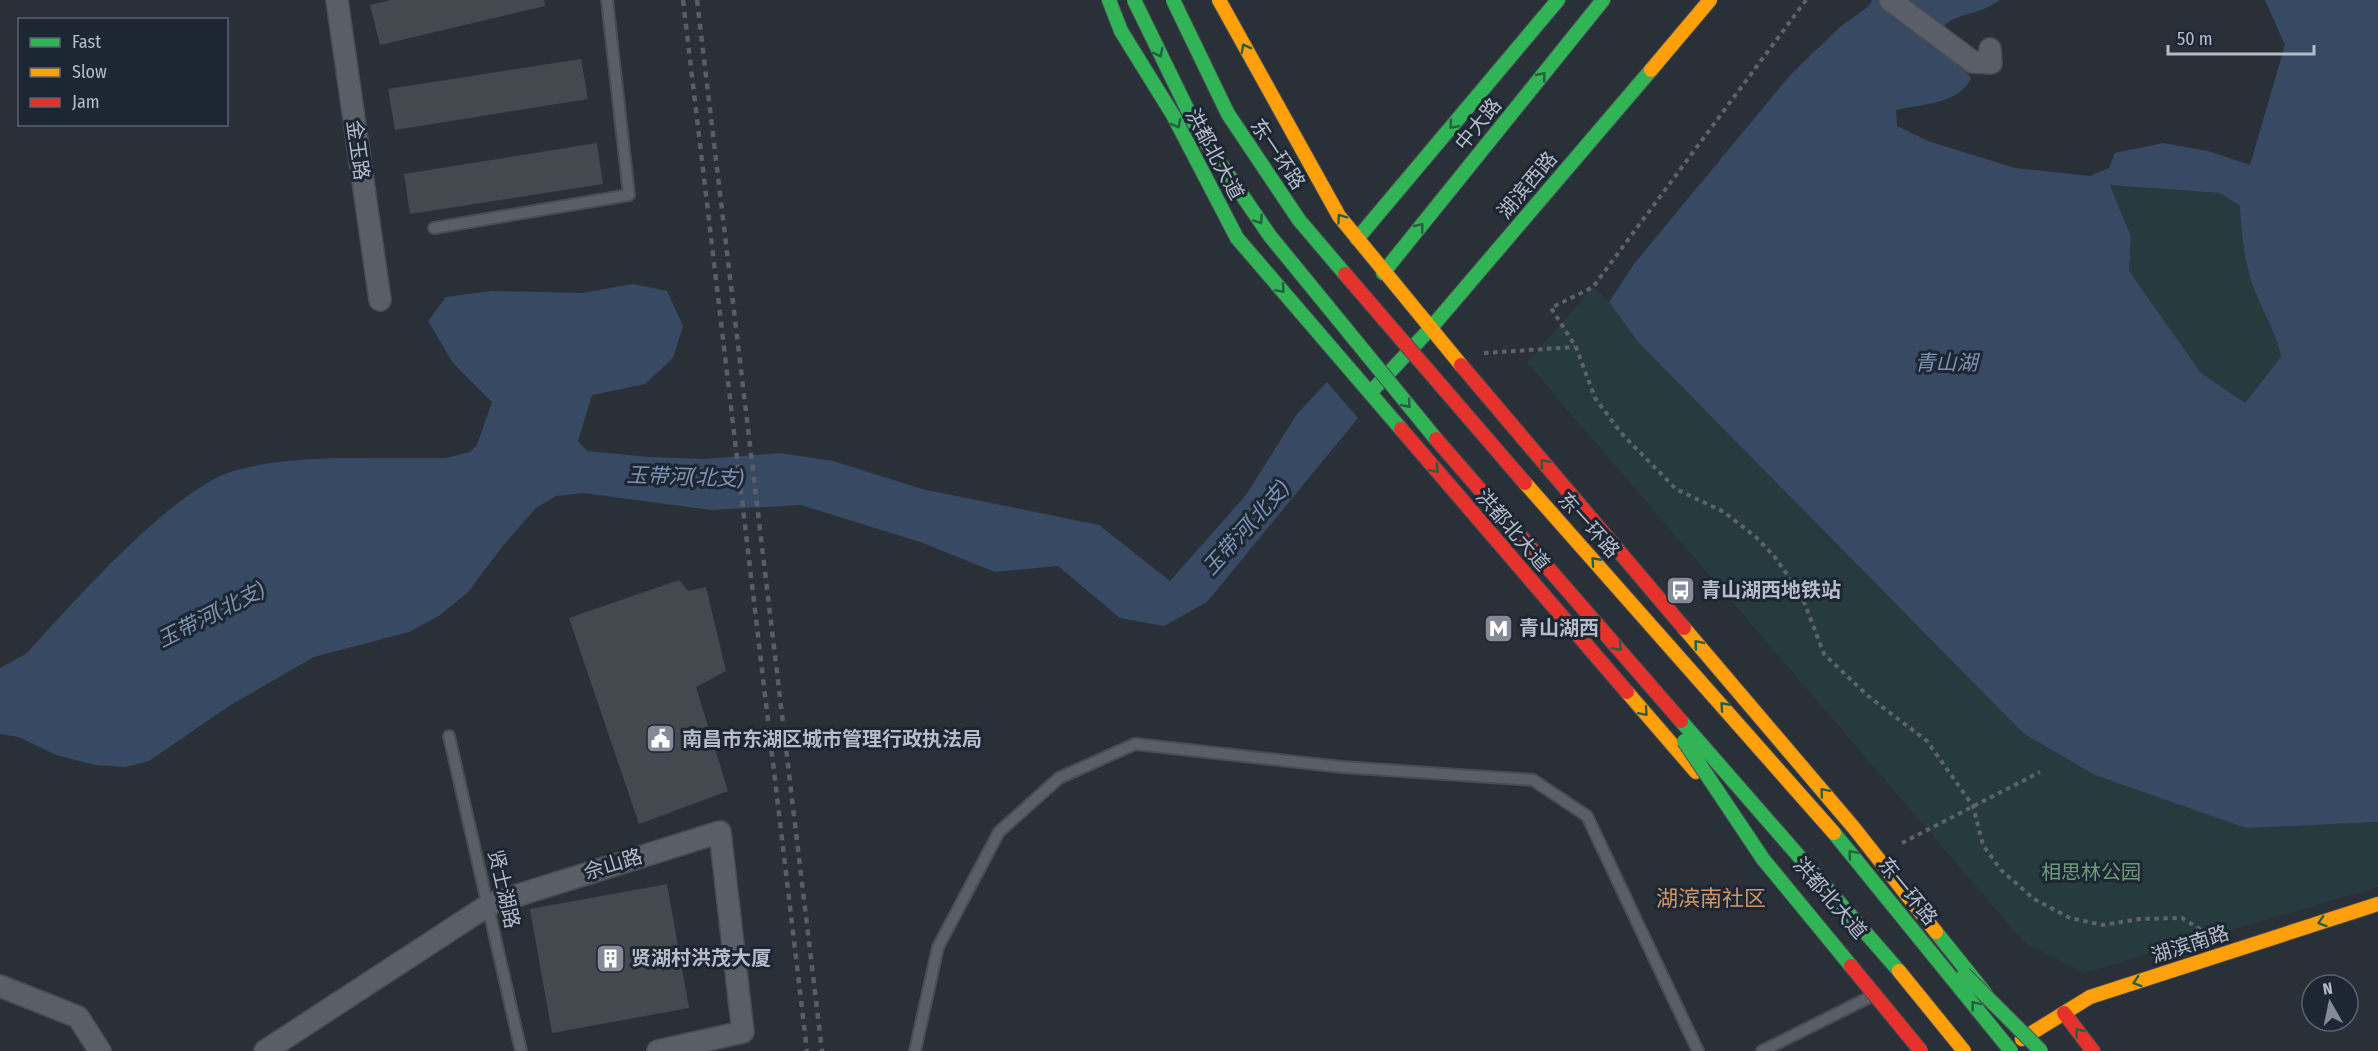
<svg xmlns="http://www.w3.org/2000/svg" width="2378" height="1051" font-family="'Fira Sans Condensed','Noto Sans SC',sans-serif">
<rect width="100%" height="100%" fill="#2a3038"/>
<path fill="#273a3e" d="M2110,185L2221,193L2240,206C2241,232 2244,259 2252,284C2261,309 2276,331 2281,357L2245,403L2201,373L2129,271L2131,237Z
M1593,287L1609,302L1638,342L2023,733L2246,828L2378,822V887L2084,973L2025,943L1527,363Z"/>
<path fill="#384963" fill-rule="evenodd" d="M1872,0H2000C1993,4 1985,9 1978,11C1961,17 1949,17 1939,32L1971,78C1960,104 1921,104 1896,110L1897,126L1928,141L2015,168L2090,176L2109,168L2115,153L2163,143L2208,151L2250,165L2285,45L2265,0H2378V822L2246,828L2095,775L2023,733L1638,342L1609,302L1634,264L1791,74L1840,27L1869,6ZM2110,185L2220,193L2240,206C2241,232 2244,259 2252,284C2261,309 2276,331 2281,357L2245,403L2201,373L2129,271L2131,237Z
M633,284L667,291L683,326L673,358L645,384L592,395L578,441L587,451L648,457L704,459L780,453L833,461L922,489L1099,525L1170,581L1246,495L1297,414L1327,382L1358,418L1207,602L1164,626L1120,618L1058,566L995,572L923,543L801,505L711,510L583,493L556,496L536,508L502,547L468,592L439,616L409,632L314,657L229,706L149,761L125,767L95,765L56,755L19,737L0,734V668L26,654C71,605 174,486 237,470C305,452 376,460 446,458L470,452L477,445L492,402L453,363L428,321L446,297L491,291L582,293Z"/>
<path fill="#444950" d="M391,0H544L545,6L380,45L370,5Z
M581,59L588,99L395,130L388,89Z
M597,143L603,184L410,214L404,174Z
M679,580L688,591L706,587L726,671L696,687L728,791L639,824L569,618Z
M667,884L689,1008L552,1033L530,909Z"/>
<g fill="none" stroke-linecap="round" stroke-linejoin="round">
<defs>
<path id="lane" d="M434,228L629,195L607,0
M449,736L521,1051
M915,1051L938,947L999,832L1059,778L1135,744L1342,767L1533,780L1587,816L1698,1051
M1762,1051L1870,997"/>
<path id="street" d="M337,0L380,300
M1890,0L1973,62L1991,63L1990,49
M0,986L78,1017L100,1051
M265,1051L490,904L720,832L743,1032L658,1051"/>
<path id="fast" d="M1109,0L1121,31L1173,115L1237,238L1401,429
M1357,239L1558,0
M1383,273L1603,0
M1370,393L1430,329L1651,70
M1936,932L1985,993"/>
<path id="slow" d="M1219,0L1339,216L1461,365
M1651,70L1710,0
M1684,628L1854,828L1936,932
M1627,692L1696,772
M2022,1039L2090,997L2378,904"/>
<path id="jam" d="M1461,365L1684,628
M1401,429L1627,692
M2064,1013L2093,1051"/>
</defs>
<use href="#lane" stroke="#484c53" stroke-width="14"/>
<use href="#street" stroke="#484c53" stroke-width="24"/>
<use href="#fast" stroke="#484c53" stroke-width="16"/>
<use href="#slow" stroke="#484c53" stroke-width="16"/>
<use href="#jam" stroke="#484c53" stroke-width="16"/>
<path stroke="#5d636a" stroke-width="4" stroke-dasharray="4.5 4.5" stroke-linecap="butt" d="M1806,0L1593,287L1551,308L1576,347L1595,398L1621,433L1676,489L1724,512L1757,538L1774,556L1801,594L1824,654L1868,696L1927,741L1973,806L1983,845L2001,870L2034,899L2070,918L2103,925L2139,919L2182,918L2206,933
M1484,353L1575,347
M1902,843L2040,772"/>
<use href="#lane" stroke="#5a5e66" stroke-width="10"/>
<use href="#street" stroke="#5a5e66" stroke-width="21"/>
<use href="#fast" stroke="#30b455" stroke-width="14"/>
<use href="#slow" stroke="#ff9f0a" stroke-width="14"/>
<use href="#jam" stroke="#e5322d" stroke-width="14"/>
<path stroke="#595d64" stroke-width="4.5" stroke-dasharray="6 6" stroke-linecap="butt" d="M683,0L807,1051
M697,0L822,1051"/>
<defs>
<path id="fast-bridge" d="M1134,0L1197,129L1270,236L1436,439
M1173,0L1228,114L1299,220L1345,274
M1681,721L1899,971
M1684,741L1763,859L1851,966
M1834,833L2011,1051
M1964,974L2041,1051"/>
<path id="slow-bridge" d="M1525,483L1834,833
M1899,971L1964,1051"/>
<path id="jam-bridge" d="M1345,274L1525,483
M1436,439L1681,721
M1851,966L1921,1051"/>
</defs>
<use href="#fast-bridge" stroke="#484c55" stroke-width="16" stroke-linecap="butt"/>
<use href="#slow-bridge" stroke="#484c55" stroke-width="16" stroke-linecap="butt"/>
<use href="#jam-bridge" stroke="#484c55" stroke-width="16" stroke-linecap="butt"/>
<use href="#fast-bridge" stroke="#30b455" stroke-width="14"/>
<use href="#slow-bridge" stroke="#ff9f0a" stroke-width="14"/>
<use href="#jam-bridge" stroke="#e5322d" stroke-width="14"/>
</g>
<defs><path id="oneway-chevron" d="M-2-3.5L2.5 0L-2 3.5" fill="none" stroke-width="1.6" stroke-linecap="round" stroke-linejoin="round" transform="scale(1.5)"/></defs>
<g stroke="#255f41">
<use href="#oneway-chevron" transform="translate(1245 48) rotate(-118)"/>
<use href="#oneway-chevron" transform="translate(1159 53) rotate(63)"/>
<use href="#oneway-chevron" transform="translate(1542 76) rotate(-51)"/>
<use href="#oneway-chevron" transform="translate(1177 124) rotate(62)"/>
<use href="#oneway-chevron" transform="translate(1453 125) rotate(130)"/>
<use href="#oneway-chevron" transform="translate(1341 218) rotate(-125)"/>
<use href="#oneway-chevron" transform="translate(1259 220) rotate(56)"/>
<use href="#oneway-chevron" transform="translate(1420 227) rotate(-51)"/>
<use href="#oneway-chevron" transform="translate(1281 289) rotate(49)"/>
<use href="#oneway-chevron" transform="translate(1407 404) rotate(51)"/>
<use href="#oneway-chevron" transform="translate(1544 463) rotate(-130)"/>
<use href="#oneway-chevron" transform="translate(1435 469) rotate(49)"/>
<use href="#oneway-chevron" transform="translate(1595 561) rotate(-132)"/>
<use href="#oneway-chevron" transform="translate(1698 644) rotate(-130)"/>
<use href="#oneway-chevron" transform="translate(1618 647) rotate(49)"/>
<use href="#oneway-chevron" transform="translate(1724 706) rotate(-132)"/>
<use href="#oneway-chevron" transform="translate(1644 712) rotate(49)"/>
<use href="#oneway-chevron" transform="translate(1824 792) rotate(-130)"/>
<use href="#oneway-chevron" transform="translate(1852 854) rotate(-130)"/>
<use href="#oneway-chevron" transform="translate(2322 922) rotate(162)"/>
<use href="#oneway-chevron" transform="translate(2137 982) rotate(162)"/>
<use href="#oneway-chevron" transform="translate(1975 1005) rotate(-128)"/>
<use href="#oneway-chevron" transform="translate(2079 1032) rotate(-128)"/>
</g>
<defs>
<symbol id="bus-square" viewBox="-11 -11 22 22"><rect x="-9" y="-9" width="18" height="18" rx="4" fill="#848b96" stroke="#1d2633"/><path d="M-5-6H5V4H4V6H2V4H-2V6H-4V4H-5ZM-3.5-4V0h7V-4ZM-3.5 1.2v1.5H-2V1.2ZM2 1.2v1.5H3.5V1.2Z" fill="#fff"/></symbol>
<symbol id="metro-square" viewBox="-11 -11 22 22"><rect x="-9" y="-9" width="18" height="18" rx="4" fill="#848b96" stroke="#1d2633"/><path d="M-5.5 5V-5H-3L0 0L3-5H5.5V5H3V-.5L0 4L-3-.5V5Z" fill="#fff"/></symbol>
<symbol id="civic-square" viewBox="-11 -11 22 22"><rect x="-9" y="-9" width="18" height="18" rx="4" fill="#848b96" stroke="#1d2633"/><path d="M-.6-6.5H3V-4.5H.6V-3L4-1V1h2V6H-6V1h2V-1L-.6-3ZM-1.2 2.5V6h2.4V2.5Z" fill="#fff"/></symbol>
<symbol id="building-square" viewBox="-11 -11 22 22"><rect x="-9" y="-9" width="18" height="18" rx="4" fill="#848b96" stroke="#1d2633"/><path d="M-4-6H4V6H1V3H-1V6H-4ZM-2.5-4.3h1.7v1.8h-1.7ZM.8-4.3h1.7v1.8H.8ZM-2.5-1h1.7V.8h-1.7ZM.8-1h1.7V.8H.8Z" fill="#fff"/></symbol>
</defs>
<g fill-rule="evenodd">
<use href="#bus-square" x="1664" y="574" width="33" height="33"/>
<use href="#metro-square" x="1482" y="612" width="33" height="33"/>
<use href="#civic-square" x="644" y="722" width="33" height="33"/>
<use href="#building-square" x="594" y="942" width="33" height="33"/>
</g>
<g text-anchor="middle" stroke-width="6" stroke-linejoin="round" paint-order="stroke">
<g font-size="20" fill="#b4bcc9" stroke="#1d2633">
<text transform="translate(1478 124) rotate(-51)" y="7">中大路</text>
<text transform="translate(358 150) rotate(82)" y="7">金玉路</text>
<text transform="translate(1215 154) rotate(62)" y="7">洪都北大道</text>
<text transform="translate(1278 154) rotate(56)" y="7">东一环路</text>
<text transform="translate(1527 185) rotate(-50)" y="7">湖滨西路</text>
<text transform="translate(1589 525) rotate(48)" y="7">东一环路</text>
<text transform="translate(1513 530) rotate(49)" y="7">洪都北大道</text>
<text transform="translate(613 864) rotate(-17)" y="7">佘山路</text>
<text transform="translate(504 889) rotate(77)" y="7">贤士湖路</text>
<text transform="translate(1908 891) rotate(51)" y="7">东一环路</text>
<text transform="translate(1830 898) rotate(49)" y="7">洪都北大道</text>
<text transform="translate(2190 944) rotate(-18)" y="7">湖滨南路</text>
</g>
<g font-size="20" font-weight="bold" fill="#b4bcc9" stroke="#1d2633" text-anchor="start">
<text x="1701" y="597">青山湖西地铁站</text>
<text x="1519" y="635">青山湖西</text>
<text x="682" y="746">南昌市东湖区城市管理行政执法局</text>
<text x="631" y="965">贤湖村洪茂大厦</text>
</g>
<g font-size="20" fill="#6b9a76" stroke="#1d2633">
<text x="2091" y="879">相思林公园</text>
</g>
<g font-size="21" font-style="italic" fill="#7c92b1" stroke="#1d2633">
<text x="1946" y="370">青山湖</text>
<text transform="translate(685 477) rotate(2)" y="7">玉带河(北支)</text>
<text transform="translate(1246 528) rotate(-48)" y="7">玉带河(北支)</text>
<text transform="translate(211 615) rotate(-27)" y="7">玉带河(北支)</text>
</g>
<g font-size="22" fill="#d59563" stroke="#1d2633">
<text x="1711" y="906">湖滨南社区</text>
</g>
</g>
<rect x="18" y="18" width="210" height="108" fill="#1d2633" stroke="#59626f" stroke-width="1.5"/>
<rect x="30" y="38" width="30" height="9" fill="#30b455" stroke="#59626f" stroke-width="1.5"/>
<text x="72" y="48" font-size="18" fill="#b4bcc9">Fast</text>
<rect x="30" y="68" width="30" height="9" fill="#ff9f0a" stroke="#59626f" stroke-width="1.5"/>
<text x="72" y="78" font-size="18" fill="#b4bcc9">Slow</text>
<rect x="30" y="98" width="30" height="9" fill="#e5322d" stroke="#59626f" stroke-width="1.5"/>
<text x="72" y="108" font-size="18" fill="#b4bcc9">Jam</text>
<g transform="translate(2330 1003) rotate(351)"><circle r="28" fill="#1d2633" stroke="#59626f" stroke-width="1.5"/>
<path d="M0-4.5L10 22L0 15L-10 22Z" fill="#848b96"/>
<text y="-9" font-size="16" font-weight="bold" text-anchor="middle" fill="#b4bcc9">N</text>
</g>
<path d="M2168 45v9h146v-9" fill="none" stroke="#b4bcc9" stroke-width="3"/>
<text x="2177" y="45" font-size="18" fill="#b4bcc9" stroke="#1d2633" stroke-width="4.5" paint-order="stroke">50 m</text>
</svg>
